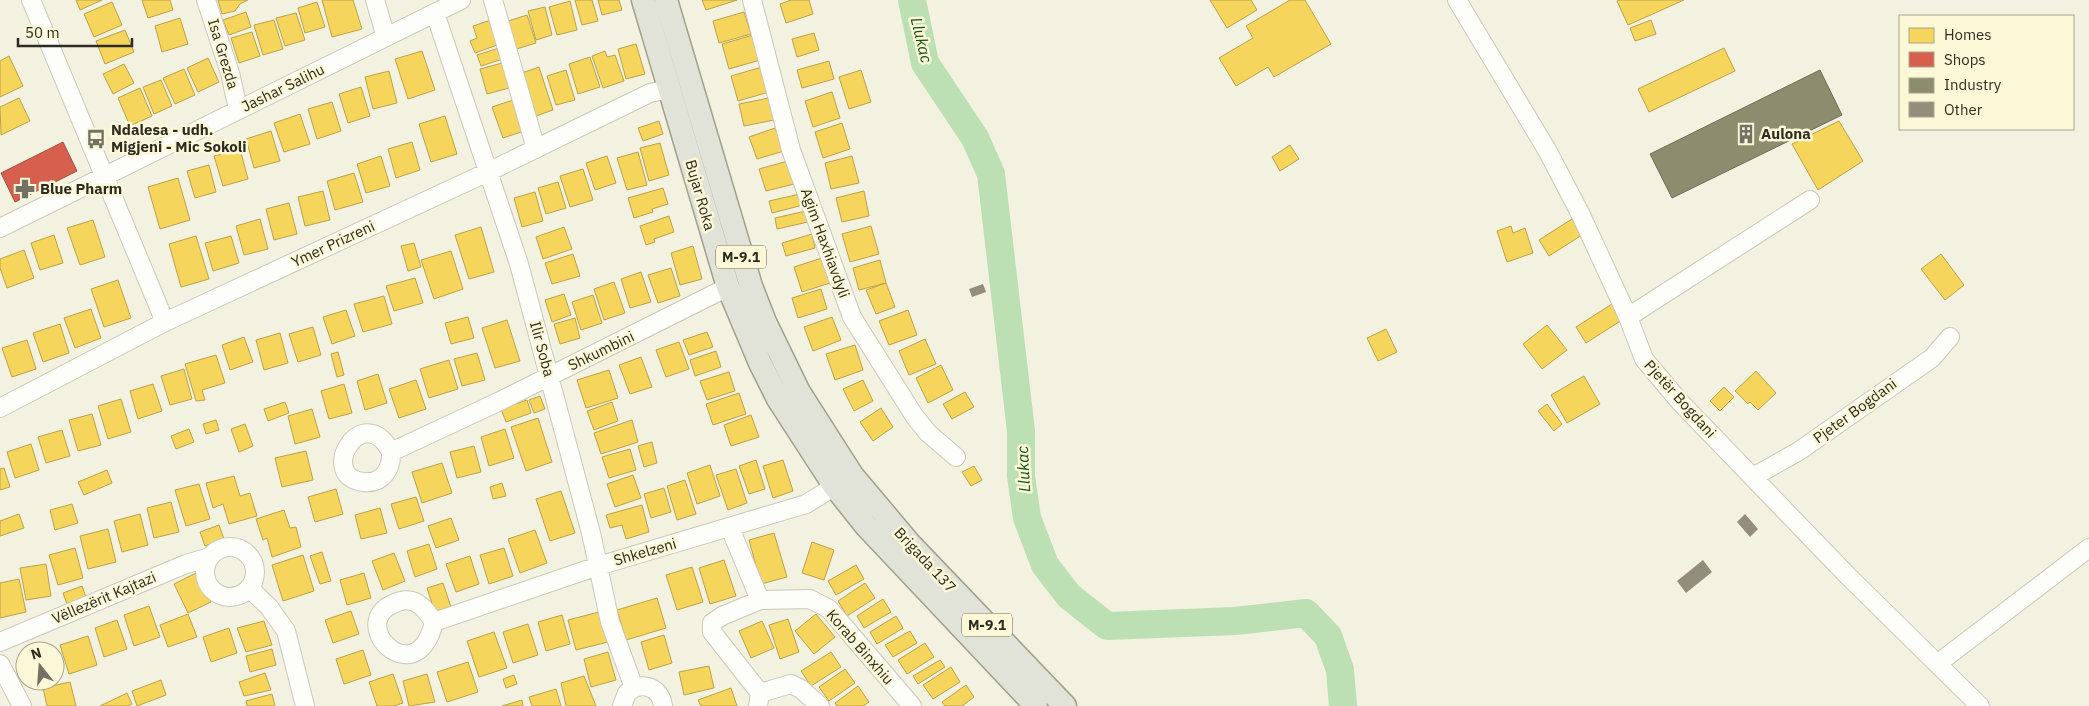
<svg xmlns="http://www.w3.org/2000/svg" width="2089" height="706" font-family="'IBM Plex Sans',sans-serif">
<rect width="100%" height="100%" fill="#f3f1df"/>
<path fill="#f6d55c" stroke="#baa24a" d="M76,0H102L80,10Z
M142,0H170L173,10L148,18Z
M218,0H248L240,4L235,11L222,14Z
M322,0H353L362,29L332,37Z
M575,0H592L598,21L582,25Z
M598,0H619L622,10L602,15Z
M702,0H737L706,10Z
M791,0H809L813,14L786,23L780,4Z
M1210,0H1251L1257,10L1227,28Z
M1290,0H1305L1331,44L1274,77L1268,67L1236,86L1219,58L1253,38L1246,26Z
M1619,0H1684L1628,25L1617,1Z
M570,1L577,30L557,35L549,7Z
M112,2L122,25L94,37L84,14Z
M317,2L325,27L305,33L298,8Z
M545,7L552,35L536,40L528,11Z
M246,12L251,27L229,35L223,20Z
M744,12L751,34L719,43L713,21Z
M296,13L305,40L285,46L276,18Z
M527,15L536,43L513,50L505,22Z
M180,18L188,44L162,52L155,26Z
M494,19L503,43L475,53L470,41L477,38L473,26Z
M274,20L283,49L263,55L254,25Z
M1651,20L1656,34L1635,41L1630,28Z
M125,30L134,52L105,64L96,41Z
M252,32L260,56L239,63L231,38Z
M814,33L819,50L797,57L792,39Z
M753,35L760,60L729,69L722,44Z
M636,44L645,74L626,79L618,49Z
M502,47L506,58L481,66L477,55Z
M1724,48L1735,71L1649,112L1638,89Z
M422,51L435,90L408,99L395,59Z
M605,51L607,57L615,55L624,81L603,88L592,56Z
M9,56L23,86L0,97V61Z
M590,57L600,87L578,94L569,64Z
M208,58L219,82L198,92L187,68Z
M829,61L834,79L802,88L797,70Z
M506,62L513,87L487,94L480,69Z
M124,64L134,83L113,94L103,74Z
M539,67L553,110L533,117L519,74Z
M762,67L769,92L738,101L731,76Z
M184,69L195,95L175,104L163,78Z
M566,70L575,100L556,105L547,76Z
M861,70L871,102L849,109L839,77Z
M389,71L397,103L373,109L365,77Z
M161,80L172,106L154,114L143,87Z
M361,87L370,116L348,123L339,94Z
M140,88L152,116L130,126L118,98Z
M832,92L840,118L813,127L805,101Z
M19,98L30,121L1,135L0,107Z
M519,98L530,129L503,138L492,107Z
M769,98L774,120L744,126L739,104Z
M332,102L341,131L317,139L308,109Z
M300,114L310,144L284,152L274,123Z
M445,116L457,154L431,162L419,124Z
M659,121L663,134L643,141L638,128Z
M1839,121L1863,161L1818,190L1792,144Z
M842,123L850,149L823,158L815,132Z
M775,128L784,151L757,159L749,137Z
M271,131L280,161L254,168L246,139Z
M412,142L420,170L396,178L388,149Z
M660,143L669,175L649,181L640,148Z
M1290,145L1299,159L1280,171L1272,157Z
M240,149L248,179L223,186L214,156Z
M638,152L647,185L627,190L617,158Z
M381,156L390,186L366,193L357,164Z
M607,156L616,183L595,190L586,163Z
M852,156L859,183L831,189L825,163Z
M788,161L794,184L766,191L759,169Z
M209,165L216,192L195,198L187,171Z
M583,169L593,200L570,207L560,176Z
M354,173L363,202L335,210L327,181Z
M178,178L190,220L160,229L148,187Z
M558,182L566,208L546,214L538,188Z
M663,188L668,204L652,209L653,212L634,218L628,198Z
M323,191L330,220L305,226L298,197Z
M864,191L869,216L842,222L836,198Z
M535,192L543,221L522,227L514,198Z
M800,194L803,205L772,213L769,201Z
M289,203L297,234L274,240L266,209Z
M806,211L808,222L777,229L775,218Z
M669,216L674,232L654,239L655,242L646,245L640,226Z
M260,219L268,249L244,255L236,226Z
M1572,219L1582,235L1549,256L1539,240Z
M93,220L105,257L80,265L67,228Z
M871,226L879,254L850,262L842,234Z
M1511,226L1513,233L1525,228L1533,253L1507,262L1497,231Z
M481,227L494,272L469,279L455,235Z
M564,227L572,249L543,259L536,237Z
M812,234L815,248L786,256L782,243Z
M54,235L63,263L40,270L31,243Z
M196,236L209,279L181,287L169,244Z
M231,236L239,263L213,271L205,243Z
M414,243L421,267L408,271L401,246Z
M693,246L702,279L680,285L671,253Z
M24,250L34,278L7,288L0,268V259Z
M451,251L463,289L434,299L421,260Z
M573,254L580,276L552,284L545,263Z
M1941,254L1964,285L1945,300L1921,269Z
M822,258L830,283L802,292L794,267Z
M880,260L886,283L859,290L853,268Z
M671,268L680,296L658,303L648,275Z
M641,272L651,302L630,308L621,279Z
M415,278L423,303L394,311L386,286Z
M118,280L131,318L104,327L91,289Z
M614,282L625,313L604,320L594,289Z
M886,283L895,307L876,314L866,290Z
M821,289L827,309L798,318L792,298Z
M564,294L571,315L552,322L545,300Z
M593,295L602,323L581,330L572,302Z
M384,296L392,324L363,332L354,304Z
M1612,304L1622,320L1586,343L1576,327Z
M91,309L101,338L75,348L64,318Z
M346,310L355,336L332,344L323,317Z
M908,310L917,335L889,345L879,321Z
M468,317L474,338L451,344L445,323Z
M832,317L841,340L813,351L804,327Z
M575,318L580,338L560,344L554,324Z
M507,320L520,361L495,368L482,328Z
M60,324L69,353L43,362L33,333Z
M1547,325L1567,350L1542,369L1523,344Z
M313,327L321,355L298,362L289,334Z
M1386,329L1397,352L1378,361L1367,338Z
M707,332L713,347L689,355L683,340Z
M280,333L288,363L264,370L256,340Z
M244,337L253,362L230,370L222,345Z
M925,339L936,364L909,375L899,351Z
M27,340L36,369L12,377L2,348Z
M679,342L689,369L666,377L656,350Z
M855,345L863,370L835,380L826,354Z
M716,351L721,367L695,376L690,360Z
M338,352L344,375L337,377L331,354Z
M477,353L485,380L462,386L454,359Z
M216,355L225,383L202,390L205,400L196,401L185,364Z
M641,357L652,387L630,394L619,365Z
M449,360L458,389L429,398L420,369Z
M941,365L953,390L928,403L916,378Z
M184,369L192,399L170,405L161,376Z
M609,370L618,398L586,408L577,380Z
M1756,371L1776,393L1758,410L1750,402L1748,404L1735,391Z
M729,372L735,391L707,400L700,381Z
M378,374L387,403L365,410L357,381Z
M1584,376L1600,404L1567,423L1551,395Z
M416,380L426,409L399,418L389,389Z
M863,380L873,401L854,411L843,389Z
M153,384L162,411L138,419L130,391Z
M344,384L352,413L329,419L321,391Z
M1724,387L1734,397L1720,411L1710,401Z
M965,392L974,407L952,419L943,404Z
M739,393L746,414L713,425L706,404Z
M540,396L545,409L534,413L529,400Z
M121,399L131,432L108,439L98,406Z
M527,400L531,413L506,422L501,409Z
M285,402L289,413L268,421L264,409Z
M612,402L618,421L594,430L587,411Z
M1547,404L1562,424L1554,431L1538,411Z
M881,408L893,427L873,441L860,422Z
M312,409L320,437L295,444L288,416Z
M92,414L101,445L78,451L69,420Z
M751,415L759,437L731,446L724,425Z
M538,418L552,462L526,471L511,427Z
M216,420L219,430L206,434L203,424Z
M632,420L638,442L601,454L594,433Z
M245,424L253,446L239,452L231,429Z
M189,429L194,442L176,449L171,436Z
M505,429L514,458L489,466L481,437Z
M62,430L70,456L46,463L38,437Z
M652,442L657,463L644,467L638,446Z
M31,444L39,470L15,478L7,452Z
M474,446L481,472L457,478L450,452Z
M630,449L636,470L609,478L602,457Z
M306,451L313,480L282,487L275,458Z
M756,460L765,489L749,494L739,466Z
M783,460L793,491L773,498L763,466Z
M442,463L452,493L422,503L412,472Z
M710,465L720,496L697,504L687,473Z
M974,466L982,480L971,486L962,472Z
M4,468L10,487L0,490V469Z
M736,469L747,503L728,510L716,475Z
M107,470L112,483L84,495L78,482Z
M633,475L641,498L615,507L607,484Z
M234,476L240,496L250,493L257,516L229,524L223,504L213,508L206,483Z
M685,480L696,514L677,520L667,486Z
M502,483L506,496L493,499L490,487Z
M199,484L210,519L186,526L175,490Z
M664,488L671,512L651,518L644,494Z
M336,489L343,514L315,522L308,497Z
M561,491L575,533L550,541L536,499Z
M416,497L424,521L399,529L391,504Z
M171,502L179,532L154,538L147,508Z
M72,504L78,523L55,530L50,510Z
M642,505L649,532L626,539L622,525L610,528L606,515Z
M380,508L387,533L361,539L355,515Z
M284,510L290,528L296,527L301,547L272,557L267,538L263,540L256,519Z
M19,514L24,528L0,536V521Z
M140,514L148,545L122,552L114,521Z
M451,518L459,540L436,548L428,526Z
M219,525L224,539L205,546L200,532Z
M108,529L116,562L88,569L80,536Z
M535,530L547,563L520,573L508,539Z
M774,533L787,577L761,584L749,540Z
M812,542L834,550L824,580L802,573Z
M429,544L437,569L415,577L407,551Z
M75,548L83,578L58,585L49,555Z
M504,548L513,576L489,584L480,555Z
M322,552L331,581L320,584L310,556Z
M394,553L405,581L383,590L372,561Z
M303,555L314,591L283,601L272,565Z
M470,556L479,584L456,592L446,564Z
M724,560L736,596L710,604L699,568Z
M46,564L51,596L26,600L20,568Z
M856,565L864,579L836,595L828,581Z
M692,567L703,602L677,610L666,575Z
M196,573L211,602L188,613L174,584Z
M364,573L371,598L347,605L340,580Z
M19,579L26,612L0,618V583Z
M443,583L452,610L436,616L427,588Z
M865,583L875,598L847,616L838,601Z
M82,586L87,600L68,607L63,593Z
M657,598L666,628L626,640L617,610Z
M883,599L891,612L864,628L857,616Z
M149,606L160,637L134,646L124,615Z
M351,611L359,634L333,643L325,620Z
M599,612L608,642L576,650L568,620Z
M188,614L197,637L168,647L160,625Z
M816,614L835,637L814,654L795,631Z
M562,615L570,644L546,651L538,622Z
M896,616L903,628L877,644L870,632Z
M788,619L799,652L780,659L769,625Z
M117,620L127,649L104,657L95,628Z
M264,621L272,645L246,652L237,628Z
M762,621L774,648L751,658L739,631Z
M528,624L538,655L513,663L503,632Z
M229,628L237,653L211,662L203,637Z
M910,631L917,643L893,657L885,645Z
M494,632L507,668L479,677L467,641Z
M664,635L672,663L649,670L641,642Z
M88,636L97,665L69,674L60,645Z
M925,643L934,657L907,674L898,660Z
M272,649L276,665L250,672L246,656Z
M363,650L371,675L344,684L336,659Z
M608,652L616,680L591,687L584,659Z
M831,652L841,667L811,686L801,671Z
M940,660L945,667L918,684L913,676Z
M468,662L478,692L447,702L437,672Z
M709,666L714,688L684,695L679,672Z
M951,667L960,682L933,699L923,685Z
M845,669L855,683L829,701L819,687Z
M265,673L271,690L244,696L239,682Z
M393,674L403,703L394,706H377L369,682Z
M427,674L435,702L409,706L403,681Z
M514,675L517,684L506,688L503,679Z
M584,676L596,706H566L561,683Z
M161,680L166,695L137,706L132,691Z
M70,682L76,706H47L43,688Z
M966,685L974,697L962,706H945L942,702Z
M858,686L869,702L863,706H837L835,703Z
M731,688L737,706H701L698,700Z
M556,689L561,706H532L529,697Z
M127,693L132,704L127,706H100Z
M272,694L275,706H247L246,701Z
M522,700L523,706H502Z"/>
<path fill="#d6604d" stroke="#a45040" d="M63,142L77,171L15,202L1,173Z"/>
<path fill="#8c8c6e" stroke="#706f57" d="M1820,70L1842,115L1672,198L1650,154Z"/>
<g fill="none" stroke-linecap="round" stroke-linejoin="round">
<path stroke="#bddfb4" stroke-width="28" d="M912,0L925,63L975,138L991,174L1021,431V476L1027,518L1045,565L1069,596L1107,626L1235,621L1306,613L1328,636L1340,670L1343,706"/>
</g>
<path fill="#938d7c" d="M983,284L986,292L972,297L969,289Z
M1745,514L1758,529L1750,537L1737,522Z
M1703,560L1712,572L1686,593L1677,581Z"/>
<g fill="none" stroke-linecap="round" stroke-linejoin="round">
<defs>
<path id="minor" d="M31,0L165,322
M206,0L230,73L238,109
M375,0L386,37
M493,0L536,149
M752,0L791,150L852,317L915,417L928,433L956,457
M1457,0L1547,150L1581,215L1628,317L1644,359L1680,402L1848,576L1980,706
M435,13L519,264L591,533L610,622L634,688
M0,228L461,0
M1628,317L1810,200
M0,408L165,322L488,172L650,93L669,89
M391,452C392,468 383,484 364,482C316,478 362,398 391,452L498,402L728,287
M1753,477L1799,451L1932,358L1950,337
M730,528L760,600L810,599L829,609L912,706
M205 572a25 25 0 1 1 50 0a25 25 0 1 1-50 0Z
M249,588L269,607L286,631L305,706
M434,622C426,610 417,597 401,601C339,618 416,698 434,622L598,566L806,504L845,480
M0,642L186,564L210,557
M0,664L22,706
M1937,664L2089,548
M760,693L791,684L801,689L820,706
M622,706L627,693C641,680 661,687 663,706
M758,706L760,693L712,632V623L722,616L760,600"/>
<path id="major" d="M643,0L728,287L760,363L778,399L835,487L866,526L1036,706
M666,0L751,286L765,322L799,392L852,475L910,544L1065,706"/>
</defs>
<use href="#minor" stroke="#cac8ba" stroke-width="20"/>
<use href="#major" stroke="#9fa18a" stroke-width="25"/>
<use href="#minor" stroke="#fdfdfa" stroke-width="18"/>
<use href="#major" stroke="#e1e3d8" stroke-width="22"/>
</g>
<defs>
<symbol id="building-bare" viewBox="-9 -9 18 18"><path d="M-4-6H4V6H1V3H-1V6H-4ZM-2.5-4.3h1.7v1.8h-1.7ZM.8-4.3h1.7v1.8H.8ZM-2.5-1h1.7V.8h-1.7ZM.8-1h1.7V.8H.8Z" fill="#737163" stroke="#fbf7d7" stroke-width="2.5" paint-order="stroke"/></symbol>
<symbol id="bus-bare" viewBox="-9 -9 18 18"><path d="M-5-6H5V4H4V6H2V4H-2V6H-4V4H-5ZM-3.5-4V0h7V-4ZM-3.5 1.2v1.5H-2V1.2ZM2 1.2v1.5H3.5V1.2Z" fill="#737163" stroke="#fbf7d7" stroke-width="2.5" paint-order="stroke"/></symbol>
<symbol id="pharmacy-bare" viewBox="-9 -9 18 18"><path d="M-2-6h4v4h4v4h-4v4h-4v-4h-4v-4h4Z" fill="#737163" stroke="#fbf7d7" stroke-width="2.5" paint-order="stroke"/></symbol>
</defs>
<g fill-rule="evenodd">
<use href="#building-bare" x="1732" y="120" width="28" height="28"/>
<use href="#bus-bare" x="82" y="125" width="28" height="28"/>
<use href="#pharmacy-bare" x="11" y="175" width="28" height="28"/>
</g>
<g text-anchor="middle" stroke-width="5" stroke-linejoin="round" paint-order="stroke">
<g fill="#fbf7d7" stroke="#6c6957" stroke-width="1">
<rect x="716" y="245.5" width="50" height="23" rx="4"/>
<rect x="962" y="613.5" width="50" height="23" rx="4"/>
</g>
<g font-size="14" font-weight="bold" fill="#2e2c20">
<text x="741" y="262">M-9.1</text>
<text x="987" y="630">M-9.1</text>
</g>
<g font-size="15" fill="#2e2c20" stroke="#fbf7d7">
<text transform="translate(223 54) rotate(73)" y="5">Isa Grezda</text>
<text transform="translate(283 88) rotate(-26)" y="5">Jashar Salihu</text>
<text transform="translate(700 195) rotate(74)" y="5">Bujar Roka</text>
<text transform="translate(825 243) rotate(70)" y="5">Agim Haxhiavdyli</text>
<text transform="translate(333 244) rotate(-25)" y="5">Ymer Prizreni</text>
<text transform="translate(542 349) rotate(75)" y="5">Ilir Soba</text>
<text transform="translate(601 351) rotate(-26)" y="5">Shkumbini</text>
<text transform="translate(1680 399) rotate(48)" y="5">Pjetër Bogdani</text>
<text transform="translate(1855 411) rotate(-36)" y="5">Pjeter Bogdani</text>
<text transform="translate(645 552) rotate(-16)" y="5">Shkelzeni</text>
<text transform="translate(925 560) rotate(47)" y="5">Brigada 137</text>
<text transform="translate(104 598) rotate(-23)" y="5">Vëllezërit Kajtazi</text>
<text transform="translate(860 647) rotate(49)" y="5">Korab Binxhiu</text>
</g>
<g font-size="15" font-weight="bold" fill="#2e2c20" stroke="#fbf7d7" text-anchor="start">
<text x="111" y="135">Ndalesa - udh.<tspan x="111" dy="17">Migjeni - Mic Sokoli</tspan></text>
<text x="1761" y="139">Aulona</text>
<text x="40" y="194">Blue Pharm</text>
</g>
<g font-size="16" font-style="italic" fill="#125511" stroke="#fbf7d7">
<text transform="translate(922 40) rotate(76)" y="6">Llukac</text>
<text transform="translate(1023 469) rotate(-93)" y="6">Llukac</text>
</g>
</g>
<rect x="1899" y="15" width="175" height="115" fill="#fbf7d7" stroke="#a9a68e"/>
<rect x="1909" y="28" width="25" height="15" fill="#f6d55c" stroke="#a9a68e"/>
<text x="1944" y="40" font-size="15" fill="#2e2c20">Homes</text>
<rect x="1909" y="52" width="25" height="15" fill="#d6604d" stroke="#a9a68e"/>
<text x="1944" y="65" font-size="15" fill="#2e2c20">Shops</text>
<rect x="1909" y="78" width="25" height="15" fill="#8c8c6e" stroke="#a9a68e"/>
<text x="1944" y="90" font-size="15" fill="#2e2c20">Industry</text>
<rect x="1909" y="102" width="25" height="15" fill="#938d7c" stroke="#a9a68e"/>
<text x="1944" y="115" font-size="15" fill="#2e2c20">Other</text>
<g transform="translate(40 666) rotate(343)"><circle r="24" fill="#fbf7d7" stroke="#a9a68e"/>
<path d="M0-4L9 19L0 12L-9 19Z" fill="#737163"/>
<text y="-8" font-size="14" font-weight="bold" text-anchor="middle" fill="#2e2c20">N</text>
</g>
<path d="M18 38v8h114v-8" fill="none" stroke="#2e2c20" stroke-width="2.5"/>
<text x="25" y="38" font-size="15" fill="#2e2c20" stroke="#fbf7d7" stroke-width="4" paint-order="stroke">50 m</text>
</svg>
